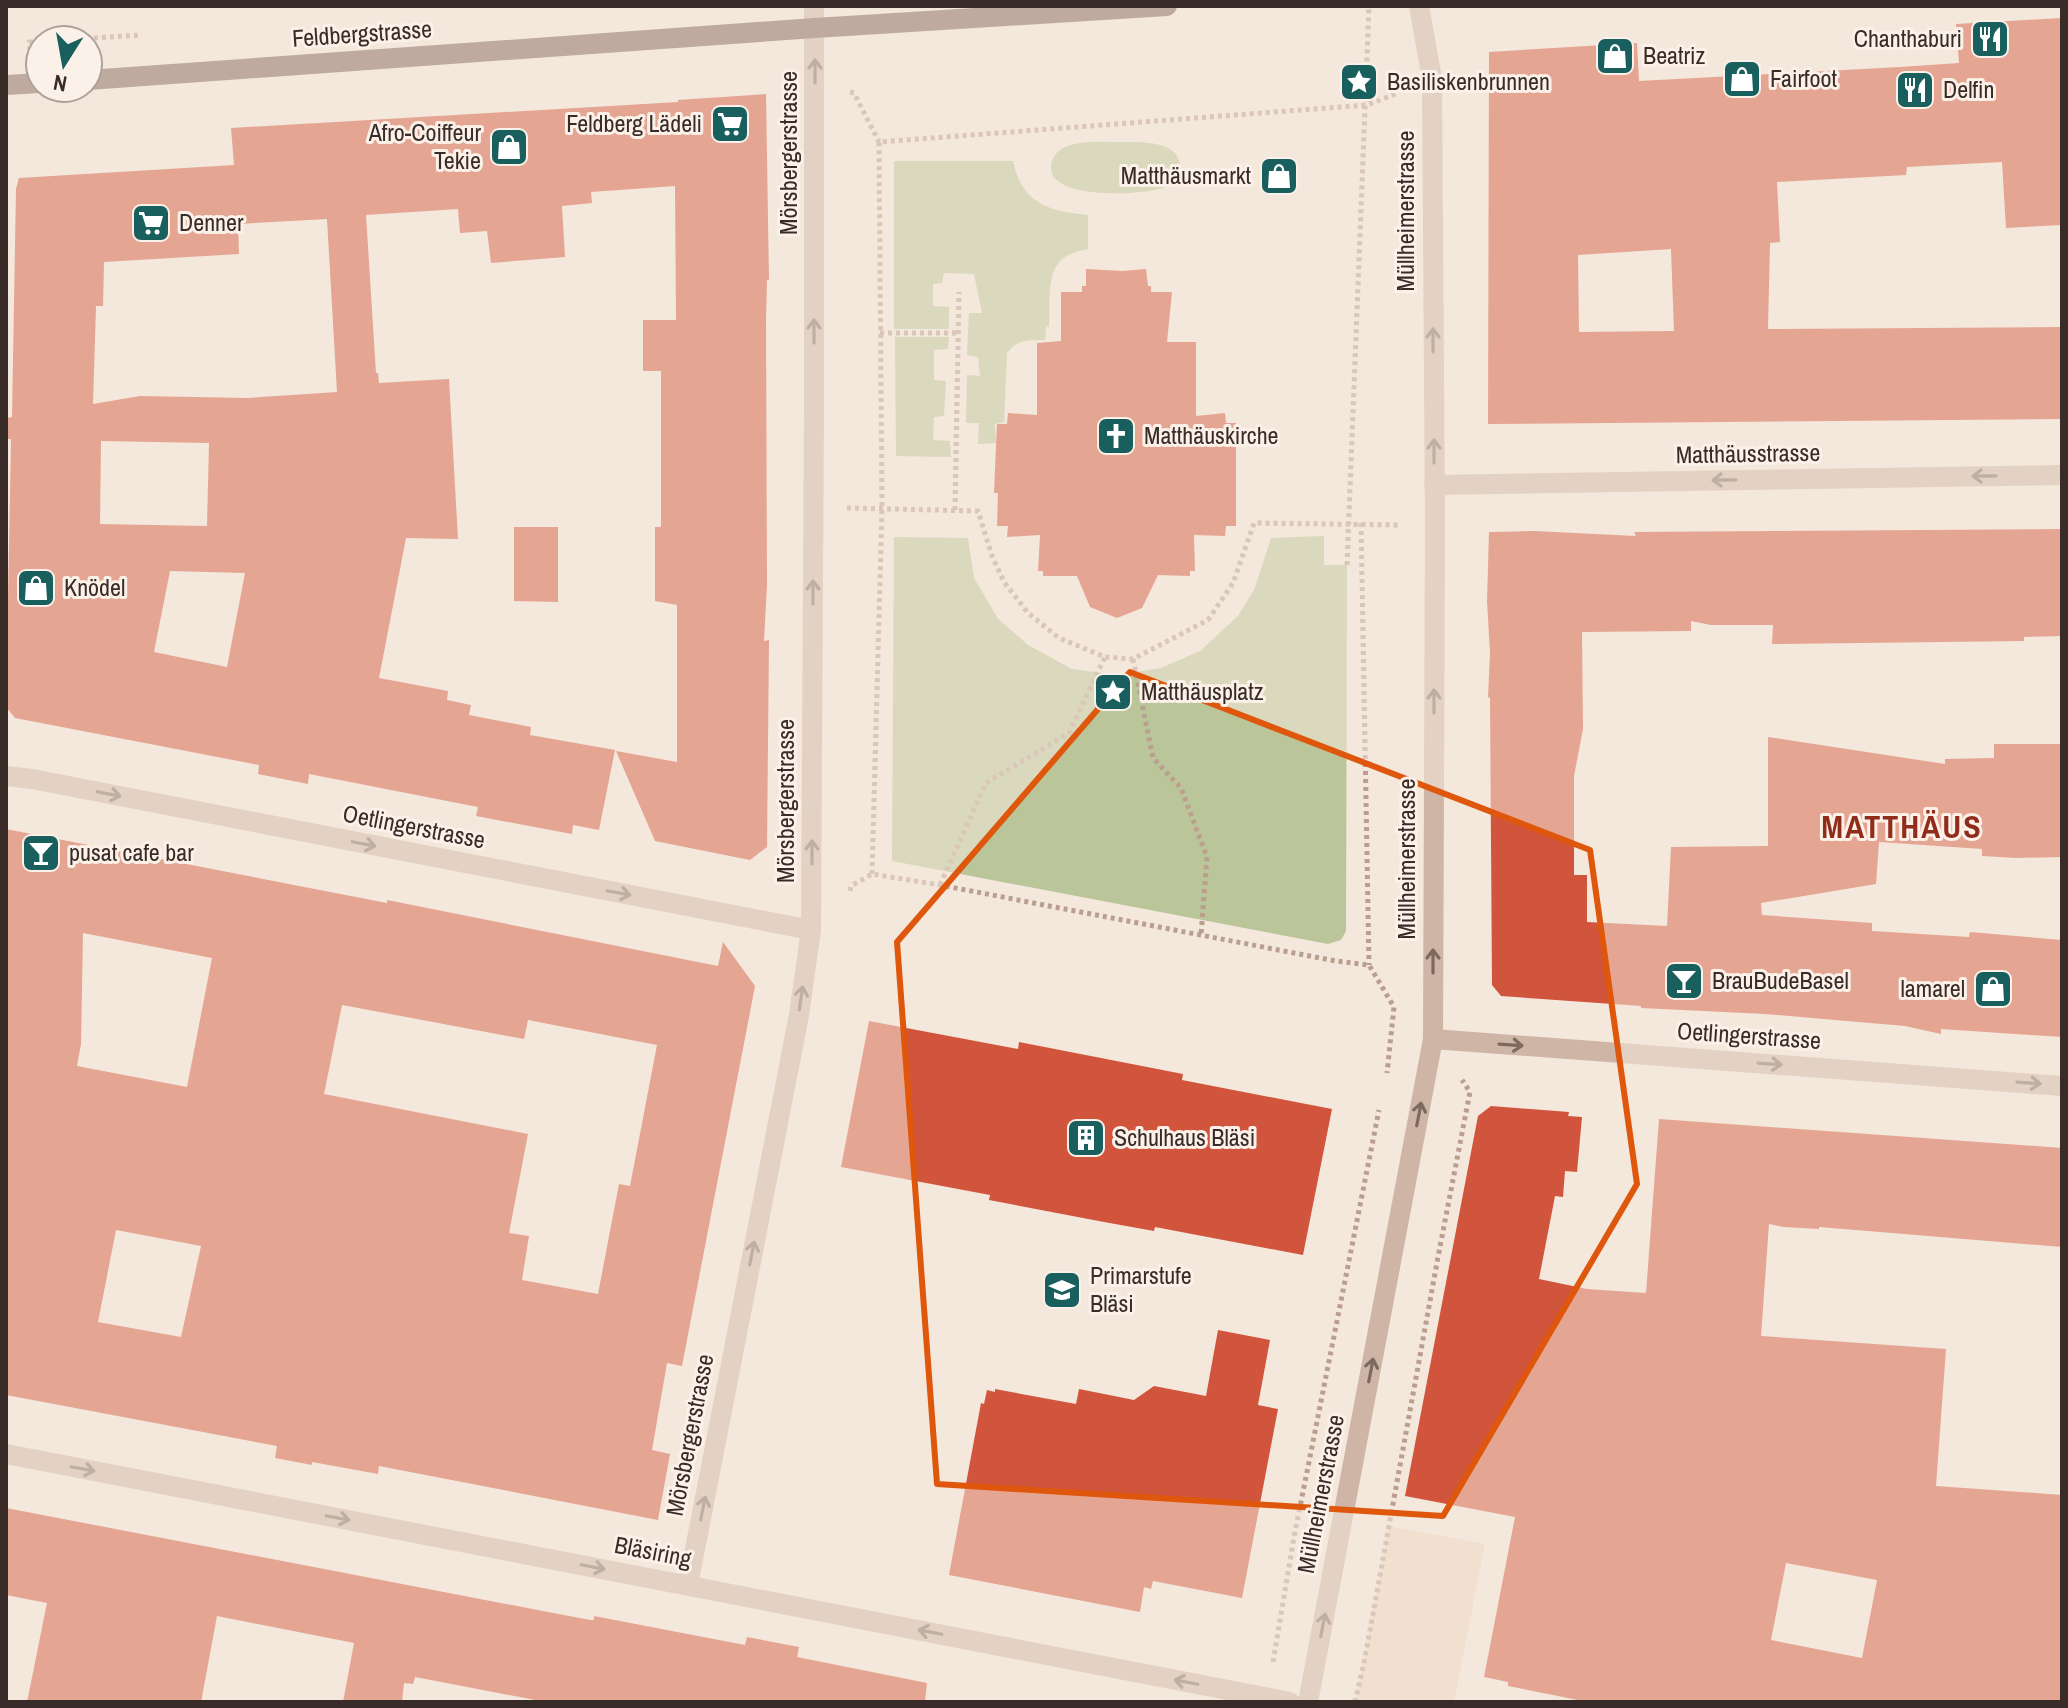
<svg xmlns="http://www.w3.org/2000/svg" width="2068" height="1708" font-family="'Archivo Narrow',sans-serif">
<rect width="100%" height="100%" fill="#f4e7db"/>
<path fill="#bac59a" d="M1118,142C1137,142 1179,139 1180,166C1180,172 1178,179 1174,183C1156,197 1050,201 1051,168C1052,137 1097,142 1118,142Z
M894,161H1013C1022,204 1049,211 1088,215V249C1042,255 1051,291 1049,327L1046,326L1045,340C1029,340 1017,339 1007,353L1004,422L995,424L996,443L978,444L979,423H966L967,375L980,376L978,357L967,355L969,313H982L974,274L944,273L942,283L933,284V306L949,307V329H894Z
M895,337H949L948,349L934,350V380L946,381L944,416L934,417L933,440L950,441L951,457L896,456Z
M1324,536V565H1347L1346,931L1341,940L1328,944L892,861L894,537L968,538L974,578L998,619L1028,645L1072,669L1117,675L1161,668L1200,651L1238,616L1255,588L1271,538Z"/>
<path fill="#eed6c1" d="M1389,1526L1485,1544L1454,1702H1355Z"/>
<path fill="#d1553d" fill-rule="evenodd" d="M2062,18V225L2006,228L2002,162L1907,167L1906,175L1777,182L1780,242L1770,243L1768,329L2062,327V419L1488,424L1489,52L1637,43L1639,81L1900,67L1959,63L1956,24ZM1671,249L1674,331L1579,332L1578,255Z
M766,94L769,280H767L766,320L767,585L764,641L769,640L767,847L750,860L655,841L616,751L677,762V605L655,601V527H661V371H643V320H676L675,186L591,192L592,203L562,206L565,257L491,263L487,231L460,233L458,209L366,215L376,373H378L379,383L449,379L458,539L406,538L379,678L448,691L447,700L471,705L469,715L531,727L530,735L615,750L599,830L573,825L572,834L476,816L478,807L309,774L308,784L258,774L259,765L15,718L6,707L11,439H6V418L12,417L16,189L19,178L234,165L231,128L678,102V100ZM327,219L337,392L248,398L140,396L93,404L96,306H103L104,262L239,254L238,224ZM101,441L209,443L207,526L100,524ZM170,571L245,573L227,667L154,652Z
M1086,269L1123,271L1146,269L1148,286H1151V292H1172L1167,342H1196V416L1225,413L1226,423H1236V526H1226L1225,536L1194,535L1195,571H1190V576L1158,575L1142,608L1117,618L1090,607L1077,576H1043V571H1038L1040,535L1007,537L1008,526H997L998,493H994L997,424H1007L1008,413L1037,415V343L1061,341V292H1082V286H1086Z
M514,527H558V602L514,601Z
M2062,529V636L2024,637V641L1772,644L1773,625H1711L1691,621V631L1582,632L1583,729L1574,776V875H1587V922L1667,926L1671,847L1768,846V737L1945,764V759L1994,758V744H2062V857L2017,858L1982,856V849L1879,842L1876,884L1761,903L1762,915L1872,923V931L1969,937L1970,932L2062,940V1037L1941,1029V1034L1905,1026L1765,1014L1641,1008V1006L1501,996L1492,985L1490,698L1488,697L1490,653L1487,601L1489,532L1534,531L1636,536L1634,532Z
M6,829L387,903V900L718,966L723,942L755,986L682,1366L667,1363L652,1450L670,1454L658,1520L379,1466L378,1474L312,1462V1465L275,1458L277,1446L6,1395ZM83,933L212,958L187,1087L77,1066L81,1044ZM342,1005L524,1039L528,1020L657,1045L630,1186L619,1184L598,1294L522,1280L529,1236L509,1233L528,1134L324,1094ZM116,1230L201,1246L181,1337L98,1322Z
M869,1021L1018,1049L1019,1042L1183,1074L1182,1080L1332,1109L1303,1255L1155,1227L1154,1231L1104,1222L989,1200L990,1195L841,1167Z
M1491,1106L1569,1112L1568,1116L1582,1117L1577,1172L1565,1171L1563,1197L1555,1196L1539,1279L1587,1289L1646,1293L1659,1119L2062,1148V1247L1819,1227V1229L1784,1227L1769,1224L1761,1336L1946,1349L1936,1486L2062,1495V1702H1588L1508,1686V1682L1484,1677L1515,1517L1405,1496L1478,1116ZM1786,1563L1877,1580L1862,1658L1771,1640Z
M1218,1330L1270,1340L1258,1405L1278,1409L1242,1598L1153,1581L1151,1589L1144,1587L1140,1612L949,1575L981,1403L984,1404L987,1390L995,1392V1389L1076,1404L1079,1389L1134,1400L1154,1386L1206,1396Z
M6,1508L590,1620H594V1616L745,1645L747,1637L799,1647L797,1657L927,1683L925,1702H546L415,1677L413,1684L404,1683L402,1702H343L354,1643L217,1616L201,1702H27L47,1603L6,1595Z"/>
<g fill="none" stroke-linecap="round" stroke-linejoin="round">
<path stroke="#ba9f90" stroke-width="5" stroke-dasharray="4 4" stroke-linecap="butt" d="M62,40L142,35
M30,50L29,42L40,41
M850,92L854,93L879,142
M880,333H959
M847,508L978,511L992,556L1004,582L1028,613L1059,638L1105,657L1133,659L1208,620L1233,583L1254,523L1400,525
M955,510L959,292
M1361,523L1369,965
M1347,565L1369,6
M1133,659L1153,758L1181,788L1207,857L1201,935
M872,874L882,508L879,142L1367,105L1398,93
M940,885L986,783L1069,733L1105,657
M850,891L851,886L872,874L940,885L1336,961L1369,965L1394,1007L1387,1073
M1273,1662L1294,1537L1379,1110
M1355,1702L1364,1663L1438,1257L1470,1092L1462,1080"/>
<path stroke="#ceb5a6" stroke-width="20" d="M1434,485L2062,475
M6,776L32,779L811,930
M1433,1039L2062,1086
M6,1454L1290,1702
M688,1585L799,1015L811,930L814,409V6
M1308,1702L1433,1039L1435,526L1432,79L1419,6"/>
<path stroke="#7d6157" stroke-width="20" d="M88,80L815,28L1167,6
M6,85L40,83"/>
</g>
<defs><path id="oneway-shaft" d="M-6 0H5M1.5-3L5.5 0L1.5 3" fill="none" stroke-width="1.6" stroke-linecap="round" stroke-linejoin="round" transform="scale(2)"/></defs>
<g stroke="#7c6a61">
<use href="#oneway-shaft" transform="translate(815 71) rotate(-90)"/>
<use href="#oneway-shaft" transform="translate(814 331) rotate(-90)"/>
<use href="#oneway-shaft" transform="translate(1433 340) rotate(-90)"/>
<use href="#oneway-shaft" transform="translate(1434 451) rotate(-90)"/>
<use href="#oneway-shaft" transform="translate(1984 476) rotate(179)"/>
<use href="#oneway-shaft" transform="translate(1724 480) rotate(179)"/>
<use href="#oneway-shaft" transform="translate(813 592) rotate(-90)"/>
<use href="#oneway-shaft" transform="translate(1434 701) rotate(-90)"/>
<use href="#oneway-shaft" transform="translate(109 794) rotate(11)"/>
<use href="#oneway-shaft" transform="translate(364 844) rotate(11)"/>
<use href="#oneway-shaft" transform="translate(812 852) rotate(-90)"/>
<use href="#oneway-shaft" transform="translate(619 893) rotate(11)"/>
<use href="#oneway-shaft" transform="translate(1433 961) rotate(-90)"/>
<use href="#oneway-shaft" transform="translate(801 998) rotate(-82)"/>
<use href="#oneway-shaft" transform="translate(1511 1045) rotate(4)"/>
<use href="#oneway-shaft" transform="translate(1770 1064) rotate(4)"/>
<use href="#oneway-shaft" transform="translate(2029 1083) rotate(4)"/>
<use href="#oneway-shaft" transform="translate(1419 1114) rotate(-79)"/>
<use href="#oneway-shaft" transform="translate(752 1253) rotate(-79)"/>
<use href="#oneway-shaft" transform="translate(1371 1370) rotate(-79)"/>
<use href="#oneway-shaft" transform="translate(83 1469) rotate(11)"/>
<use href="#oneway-shaft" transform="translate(703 1508) rotate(-79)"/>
<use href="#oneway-shaft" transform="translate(338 1518) rotate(11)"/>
<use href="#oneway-shaft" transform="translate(593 1567) rotate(11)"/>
<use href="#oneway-shaft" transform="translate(1323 1625) rotate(-79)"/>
<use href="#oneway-shaft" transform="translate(930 1632) rotate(-169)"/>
<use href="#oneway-shaft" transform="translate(1186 1682) rotate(-169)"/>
</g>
<path d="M0 0H2068V1708H0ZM1130,672L1590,850L1637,1184L1443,1516L937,1484L897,942Z" fill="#f4e7db" fill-opacity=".55" fill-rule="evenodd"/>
<path fill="none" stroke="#df570d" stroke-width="6" stroke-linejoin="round" d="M1130,672L1590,850L1637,1184L1443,1516L937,1484L897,942Z"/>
<defs>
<symbol id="restaurant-square" viewBox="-11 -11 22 22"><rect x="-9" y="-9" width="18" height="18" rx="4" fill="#195f5e" stroke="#fbf1e8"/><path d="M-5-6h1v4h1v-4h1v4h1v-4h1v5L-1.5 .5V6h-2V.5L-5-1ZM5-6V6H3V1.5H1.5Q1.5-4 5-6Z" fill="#fff"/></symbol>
<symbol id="shop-square" viewBox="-11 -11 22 22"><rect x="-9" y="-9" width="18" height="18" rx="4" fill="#195f5e" stroke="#fbf1e8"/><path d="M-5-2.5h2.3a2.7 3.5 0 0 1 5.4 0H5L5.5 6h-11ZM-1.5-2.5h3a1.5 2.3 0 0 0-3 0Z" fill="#fff"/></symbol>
<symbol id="sight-square" viewBox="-11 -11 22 22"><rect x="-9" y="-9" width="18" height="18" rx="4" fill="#195f5e" stroke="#fbf1e8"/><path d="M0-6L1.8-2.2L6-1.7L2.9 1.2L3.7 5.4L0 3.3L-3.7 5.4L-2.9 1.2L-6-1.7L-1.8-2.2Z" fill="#fff"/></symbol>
<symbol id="supermarket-square" viewBox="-11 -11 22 22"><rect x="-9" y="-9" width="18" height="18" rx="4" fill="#195f5e" stroke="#fbf1e8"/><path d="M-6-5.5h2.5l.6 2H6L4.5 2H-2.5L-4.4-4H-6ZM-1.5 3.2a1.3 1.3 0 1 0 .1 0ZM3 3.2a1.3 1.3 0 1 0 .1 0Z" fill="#fff"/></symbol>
<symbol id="church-square" viewBox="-11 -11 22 22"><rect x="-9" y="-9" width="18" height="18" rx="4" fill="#195f5e" stroke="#fbf1e8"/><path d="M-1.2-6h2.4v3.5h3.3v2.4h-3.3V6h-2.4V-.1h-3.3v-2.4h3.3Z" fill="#fff"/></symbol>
<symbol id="bar-square" viewBox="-11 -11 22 22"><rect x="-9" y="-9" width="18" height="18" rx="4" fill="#195f5e" stroke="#fbf1e8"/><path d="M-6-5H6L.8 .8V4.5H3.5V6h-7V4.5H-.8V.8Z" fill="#fff"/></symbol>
<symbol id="building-square" viewBox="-11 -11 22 22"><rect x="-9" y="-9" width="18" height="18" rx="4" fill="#195f5e" stroke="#fbf1e8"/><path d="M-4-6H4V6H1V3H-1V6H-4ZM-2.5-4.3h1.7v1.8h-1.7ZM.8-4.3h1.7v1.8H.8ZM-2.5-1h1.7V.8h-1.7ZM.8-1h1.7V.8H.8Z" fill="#fff"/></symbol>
<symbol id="school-square" viewBox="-11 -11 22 22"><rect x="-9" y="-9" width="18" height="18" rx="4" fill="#195f5e" stroke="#fbf1e8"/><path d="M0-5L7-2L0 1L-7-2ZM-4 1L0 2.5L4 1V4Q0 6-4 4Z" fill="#fff"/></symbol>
</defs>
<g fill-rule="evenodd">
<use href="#restaurant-square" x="1968" y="17" width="44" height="44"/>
<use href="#shop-square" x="1593" y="34" width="44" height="44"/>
<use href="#shop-square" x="1720" y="57" width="44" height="44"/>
<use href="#sight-square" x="1337" y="60" width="44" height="44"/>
<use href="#restaurant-square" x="1893" y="68" width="44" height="44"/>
<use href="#supermarket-square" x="708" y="102" width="44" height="44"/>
<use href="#shop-square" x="487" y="125" width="44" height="44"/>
<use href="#shop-square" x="1257" y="154" width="44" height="44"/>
<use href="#supermarket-square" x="129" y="201" width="44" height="44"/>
<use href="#church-square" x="1094" y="414" width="44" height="44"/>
<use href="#shop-square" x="14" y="566" width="44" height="44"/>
<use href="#sight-square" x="1091" y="670" width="44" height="44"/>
<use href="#bar-square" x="19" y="831" width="44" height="44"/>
<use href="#bar-square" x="1662" y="959" width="44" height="44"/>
<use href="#shop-square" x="1971" y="967" width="44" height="44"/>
<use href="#building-square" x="1064" y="1116" width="44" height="44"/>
<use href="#school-square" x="1040" y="1268" width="44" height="44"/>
</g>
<g text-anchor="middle" stroke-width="6" stroke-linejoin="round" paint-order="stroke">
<g font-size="24" fill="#392c28" stroke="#fbf1e8">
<text transform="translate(362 34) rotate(-4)" y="8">Feldbergstrasse</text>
<text transform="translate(789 153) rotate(-90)" y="8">Mörsbergerstrasse</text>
<text transform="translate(1406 211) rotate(-90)" y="8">Müllheimerstrasse</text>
<text transform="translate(1748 454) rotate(-1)" y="8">Matthäusstrasse</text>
<text transform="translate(786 801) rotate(-90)" y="8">Mörsbergerstrasse</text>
<text transform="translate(414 827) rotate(11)" y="8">Oetlingerstrasse</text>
<text transform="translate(1407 859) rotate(-90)" y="8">Müllheimerstrasse</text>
<text transform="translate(1749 1036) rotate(4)" y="8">Oetlingerstrasse</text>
<text transform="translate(690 1435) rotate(-79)" y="8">Mörsbergerstrasse</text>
<text transform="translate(1321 1494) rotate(-79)" y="8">Müllheimerstrasse</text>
<text transform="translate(653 1552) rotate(11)" y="8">Bläsiring</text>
</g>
<g font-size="24" fill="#392c28" stroke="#fbf1e8" text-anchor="start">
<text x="1962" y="47" text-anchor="end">Chanthaburi</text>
<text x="1643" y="64">Beatriz</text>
<text x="1770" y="87">Fairfoot</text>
<text x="1387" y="90">Basiliskenbrunnen</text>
<text x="1943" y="98">Delfin</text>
<text x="702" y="132" text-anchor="end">Feldberg Lädeli</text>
<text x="481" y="141" text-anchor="end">Afro-Coiffeur<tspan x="481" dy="28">Tekie</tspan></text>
<text x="1251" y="184" text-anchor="end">Matthäusmarkt</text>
<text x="179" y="231">Denner</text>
<text x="1144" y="444">Matthäuskirche</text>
<text x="64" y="596">Knödel</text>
<text x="1141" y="700">Matthäusplatz</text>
<text x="69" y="861">pusat cafe bar</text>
<text x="1712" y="989">BrauBudeBasel</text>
<text x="1965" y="997" text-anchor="end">lamarel</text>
<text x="1114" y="1146">Schulhaus Bläsi</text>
<text x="1090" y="1284">Primarstufe<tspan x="1090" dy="28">Bläsi</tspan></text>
</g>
<g font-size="32" font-weight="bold" letter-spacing="2" fill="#902c19" stroke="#fbf1e8">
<text x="1902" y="838">MATTHÄUS</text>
</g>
</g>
<rect width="2068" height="1708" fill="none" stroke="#392c28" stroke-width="16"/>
<g transform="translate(64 64) rotate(191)"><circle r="38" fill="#fbf1e8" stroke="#ada29b" stroke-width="2"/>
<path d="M0-6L14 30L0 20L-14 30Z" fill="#195f5e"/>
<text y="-12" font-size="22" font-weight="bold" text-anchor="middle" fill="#392c28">N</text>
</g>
</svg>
